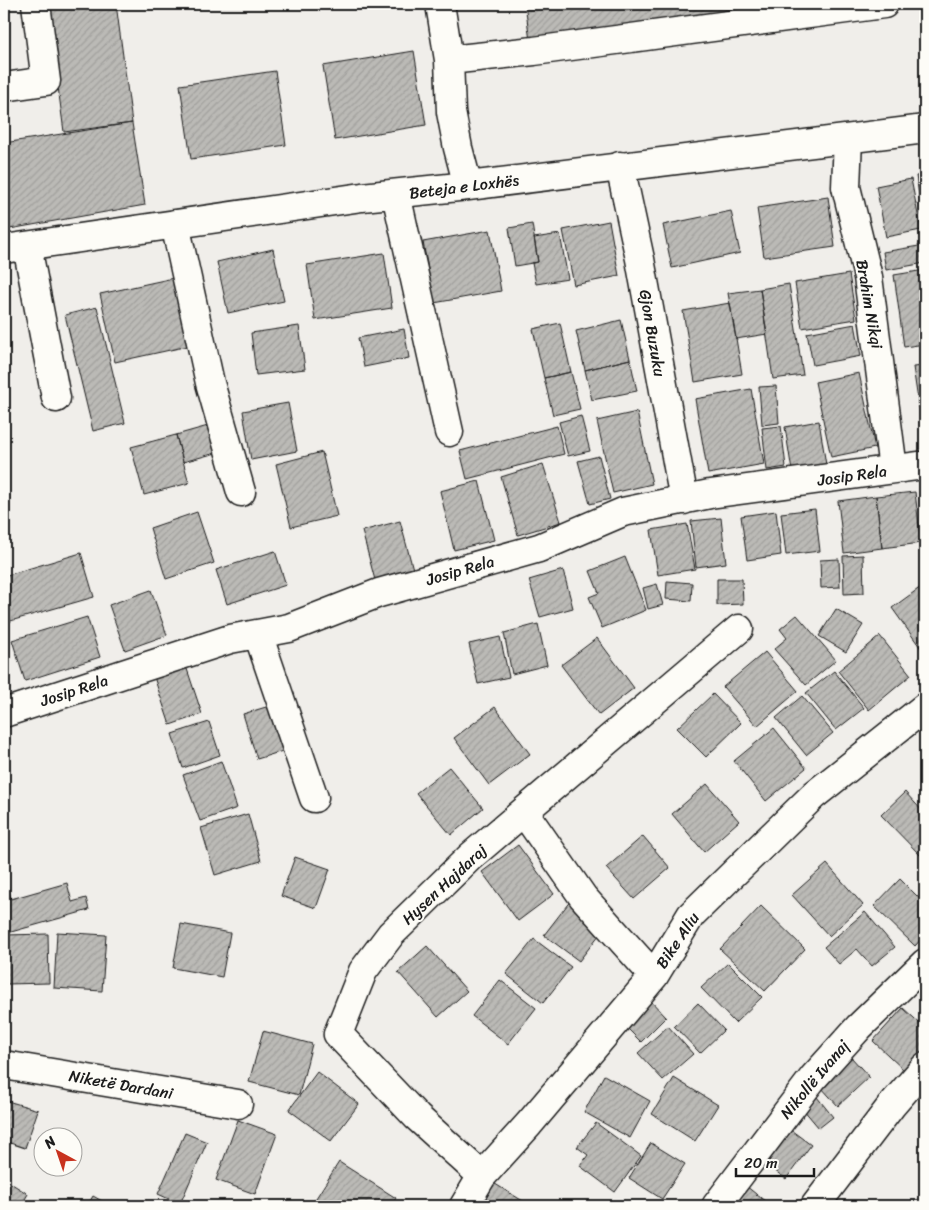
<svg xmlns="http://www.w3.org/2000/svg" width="929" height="1210" font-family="Sriracha,sans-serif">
<defs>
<pattern id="building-hatch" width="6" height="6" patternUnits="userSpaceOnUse" patternTransform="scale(1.25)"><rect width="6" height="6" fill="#bbbab6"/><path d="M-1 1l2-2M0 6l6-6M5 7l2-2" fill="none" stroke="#a09f9c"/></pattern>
</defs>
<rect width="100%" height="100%" fill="#f0eeea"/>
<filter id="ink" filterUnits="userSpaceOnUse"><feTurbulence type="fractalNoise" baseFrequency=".02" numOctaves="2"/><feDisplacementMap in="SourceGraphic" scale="10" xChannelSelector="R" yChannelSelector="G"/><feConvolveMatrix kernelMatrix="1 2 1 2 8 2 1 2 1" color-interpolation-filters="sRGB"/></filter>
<g filter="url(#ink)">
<path fill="url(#building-hatch)" stroke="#1c1c1c" d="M47,4H116L132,123L64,132Z
M525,4H775L530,41Z
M414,51L426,125L335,140L323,66Z
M275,71L286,145L191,159L180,85Z
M132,123L145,205L4,230V143Z
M925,175V233L916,176Z
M911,179L921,230L886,237L876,186Z
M828,197L835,247L764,257L757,208Z
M731,211L740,253L672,268L663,225Z
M609,221L619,276L574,285L563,230Z
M532,224L538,262L515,266L509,228Z
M490,230L501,291L434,303L423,242Z
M560,234L568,279L536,284L532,263L538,262L534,238Z
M925,245V263L886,270L883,252Z
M273,249L284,301L228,313L217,262Z
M384,253L392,308L315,320L307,265Z
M925,270V344L904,347L894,275Z
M849,274L856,319L802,328L795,283Z
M178,277L193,345L115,362L100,294Z
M789,284L803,375L773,379L760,289Z
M760,289L767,334L736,339L728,293Z
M730,303L742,374L695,382L683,311Z
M97,307L125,423L93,431L65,315Z
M621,320L630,359L585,370L576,331Z
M560,323L571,372L544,378L533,329Z
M855,324L861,356L813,365L807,333Z
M299,326L305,369L256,375L251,333Z
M404,329L409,358L364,367L358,338Z
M630,359L637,391L592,400L585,370Z
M925,366V440H924L913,367Z
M571,372L580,409L553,415L544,378Z
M859,373L875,448L831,457L815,382Z
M776,386L779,423L762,425L759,387Z
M751,389L764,464L708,474L695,399Z
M288,403L297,451L251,460L243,411Z
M637,412L652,484L613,493L597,421Z
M581,416L590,451L568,456L559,422Z
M819,421L826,465L792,471L785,427Z
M208,426L216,453L183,462L176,435Z
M557,426L564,454L467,479L460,451Z
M781,426L786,467L767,470L762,428Z
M176,435L189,483L144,495L131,447Z
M322,452L337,516L291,527L276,464Z
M599,456L610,499L590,504L578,461Z
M543,464L561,522L518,535L501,477Z
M479,481L494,540L454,550L440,491Z
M915,492L921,543L882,548L876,496Z
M876,496L882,548L844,553L838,501Z
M815,509L820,551L786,555L781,513Z
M776,511L781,555L747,560L741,516Z
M197,512L214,563L166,579L150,528Z
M721,518L726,563L696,567L691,521Z
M400,521L414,573L376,584L362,531Z
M687,524L695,569L658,575L651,530Z
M275,551L286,585L227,604L216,570Z
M81,553L94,597L7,622L4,611V576Z
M863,555L864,593L844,594L843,556Z
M625,557L646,610L602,628L589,597L599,593L590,571Z
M839,559L840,587L821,588L820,560Z
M563,570L573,608L540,617L529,580Z
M717,579H742L743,604L717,605Z
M667,581L692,583L691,601L666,599Z
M657,584L663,605L648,609L643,588Z
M925,584V654L892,608Z
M151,590L167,635L125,650L109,605Z
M836,609L863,625L846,652L819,636Z
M797,615L836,660L806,685L774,649L787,638L780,629Z
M87,617L100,657L25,681L12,640Z
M538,624L547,665L512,674L504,633Z
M880,636L911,675L869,710L838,671Z
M500,637L509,677L478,684L469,644Z
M597,638L634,688L599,715L561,665Z
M765,652L798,691L757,726L723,687Z
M186,666L202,714L170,725L154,677Z
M834,671L864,708L836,730L806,693Z
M713,694L741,723L706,757L677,728Z
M802,696L833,733L806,755L776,718Z
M276,704L289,749L257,759L243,714Z
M495,707L530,754L489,785L454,738Z
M209,722L220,755L183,768L172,734Z
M774,728L806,768L766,801L734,761Z
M221,761L237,808L200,821L183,775Z
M449,767L483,808L451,835L416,793Z
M707,784L739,821L704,852L672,814Z
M905,792L925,814V852L921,856L881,815Z
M248,814L261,861L215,875L201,828Z
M643,836L670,868L634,899L606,868Z
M518,845L554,894L518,921L482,872Z
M295,857L330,869L316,908L281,896Z
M827,864L863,905L829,936L792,895Z
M900,879L925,904V935L915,946L874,906Z
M67,883L72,902L86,898L89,910L4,934V884H7L11,899Z
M571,900L606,926L579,961L544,935Z
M761,906L805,949L765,991L720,949Z
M865,912L895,947L872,966L857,949L839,964L824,947Z
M181,924L230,933L222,977L173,968Z
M57,932L106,935L102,991L54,988Z
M48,934L49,983L6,984L5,935Z
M534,939L571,967L543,1003L506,974Z
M427,946L467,991L438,1017L398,972Z
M728,963L762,997L735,1023L701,988Z
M500,980L536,1008L508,1044L472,1016Z
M925,980V997L917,988Z
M648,998L666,1017L641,1042L622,1023Z
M698,1003L724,1030L700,1053L674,1026Z
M903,1008L925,1028V1049L905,1071L873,1041Z
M668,1026L693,1054L663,1080L638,1053Z
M263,1031L312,1044L299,1095L249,1082Z
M843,1048L869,1077L838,1106L812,1077Z
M317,1072L359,1104L331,1141L289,1110Z
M604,1075L650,1101L630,1138L584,1112Z
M674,1078L718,1105L695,1141L652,1114Z
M817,1097L833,1117L819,1128L803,1109Z
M4,1100L38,1110L25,1148L4,1141Z
M776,1119L811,1145L786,1179L751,1153Z
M238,1120L277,1134L255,1194L216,1180Z
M596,1123L641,1156L615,1192L580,1166L588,1155L577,1147Z
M185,1133L207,1142L180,1204L158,1194Z
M651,1143L685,1164L662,1199L629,1178Z
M339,1162L396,1198L391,1206H311Z
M4,1179L28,1194L21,1206H4Z
M487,1179L531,1206H474Z
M741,1182L771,1206H720Z
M93,1196L111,1206H87Z"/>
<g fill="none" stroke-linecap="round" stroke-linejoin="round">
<defs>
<path id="minor" d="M440,4L449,60L451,112L458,148L468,186
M449,60L534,51L884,4
M4,87L46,81L36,4
M848,139L846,187L868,277L893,469
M620,166L640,259L684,500
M396,194L449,432
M175,224L210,383L241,492
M27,246L56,398
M4,249L362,197L468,186L925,129
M258,634L314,798
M4,713L230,639L289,628L379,593L539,548L623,512L710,494L925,465
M524,812L583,897L654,976
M4,1065L238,1104
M482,1176L417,1117L338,1034L363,971L391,934L470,857L739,629
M464,1206L482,1176L529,1124L654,976L691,915L814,795L925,707
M716,1206L813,1078L859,1027L925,963
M815,1206L892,1105L925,1067"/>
</defs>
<use href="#minor" stroke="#1c1c1c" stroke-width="31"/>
<use href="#minor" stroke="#fdfcf7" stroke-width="28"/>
</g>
</g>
<g text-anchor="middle" stroke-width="4" stroke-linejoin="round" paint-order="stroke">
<g font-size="16" fill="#1c1c1c" stroke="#fdfcf7">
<text transform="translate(464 186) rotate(-7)" y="6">Beteja e Loxhës</text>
<text transform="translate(870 304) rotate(80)" y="6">Brahim Nikqi</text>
<text transform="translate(653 333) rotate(80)" y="6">Gjon Buzuku</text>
<text transform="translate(852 475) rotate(-8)" y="6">Josip Rela</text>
<text transform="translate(460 570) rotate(-16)" y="6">Josip Rela</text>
<text transform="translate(74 690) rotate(-18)" y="6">Josip Rela</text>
<text transform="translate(444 884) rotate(-43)" y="6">Hysen Hajdaraj</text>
<text transform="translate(677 940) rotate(-56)" y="6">Bike Aliu</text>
<text transform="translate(814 1079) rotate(-50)" y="6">Nikollë Ivanaj</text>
<text transform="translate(121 1084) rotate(10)" y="6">Niketë Dardani</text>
</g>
</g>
<rect width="929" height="1210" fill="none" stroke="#fdfcf7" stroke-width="20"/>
<rect x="10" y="10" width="909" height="1190" fill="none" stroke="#1c1c1c" stroke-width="2" filter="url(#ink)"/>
<g transform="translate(58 1152) rotate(320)"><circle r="24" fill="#fdfcf7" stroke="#a3a29f"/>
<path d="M0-4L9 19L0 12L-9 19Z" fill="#c8321e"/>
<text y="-8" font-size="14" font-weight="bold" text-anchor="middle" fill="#1c1c1c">N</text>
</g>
<path d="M736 1168v8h78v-8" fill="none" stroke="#1c1c1c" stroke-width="2.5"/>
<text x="744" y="1168" font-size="15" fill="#1c1c1c" stroke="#fdfcf7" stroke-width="4" paint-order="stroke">20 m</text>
</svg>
